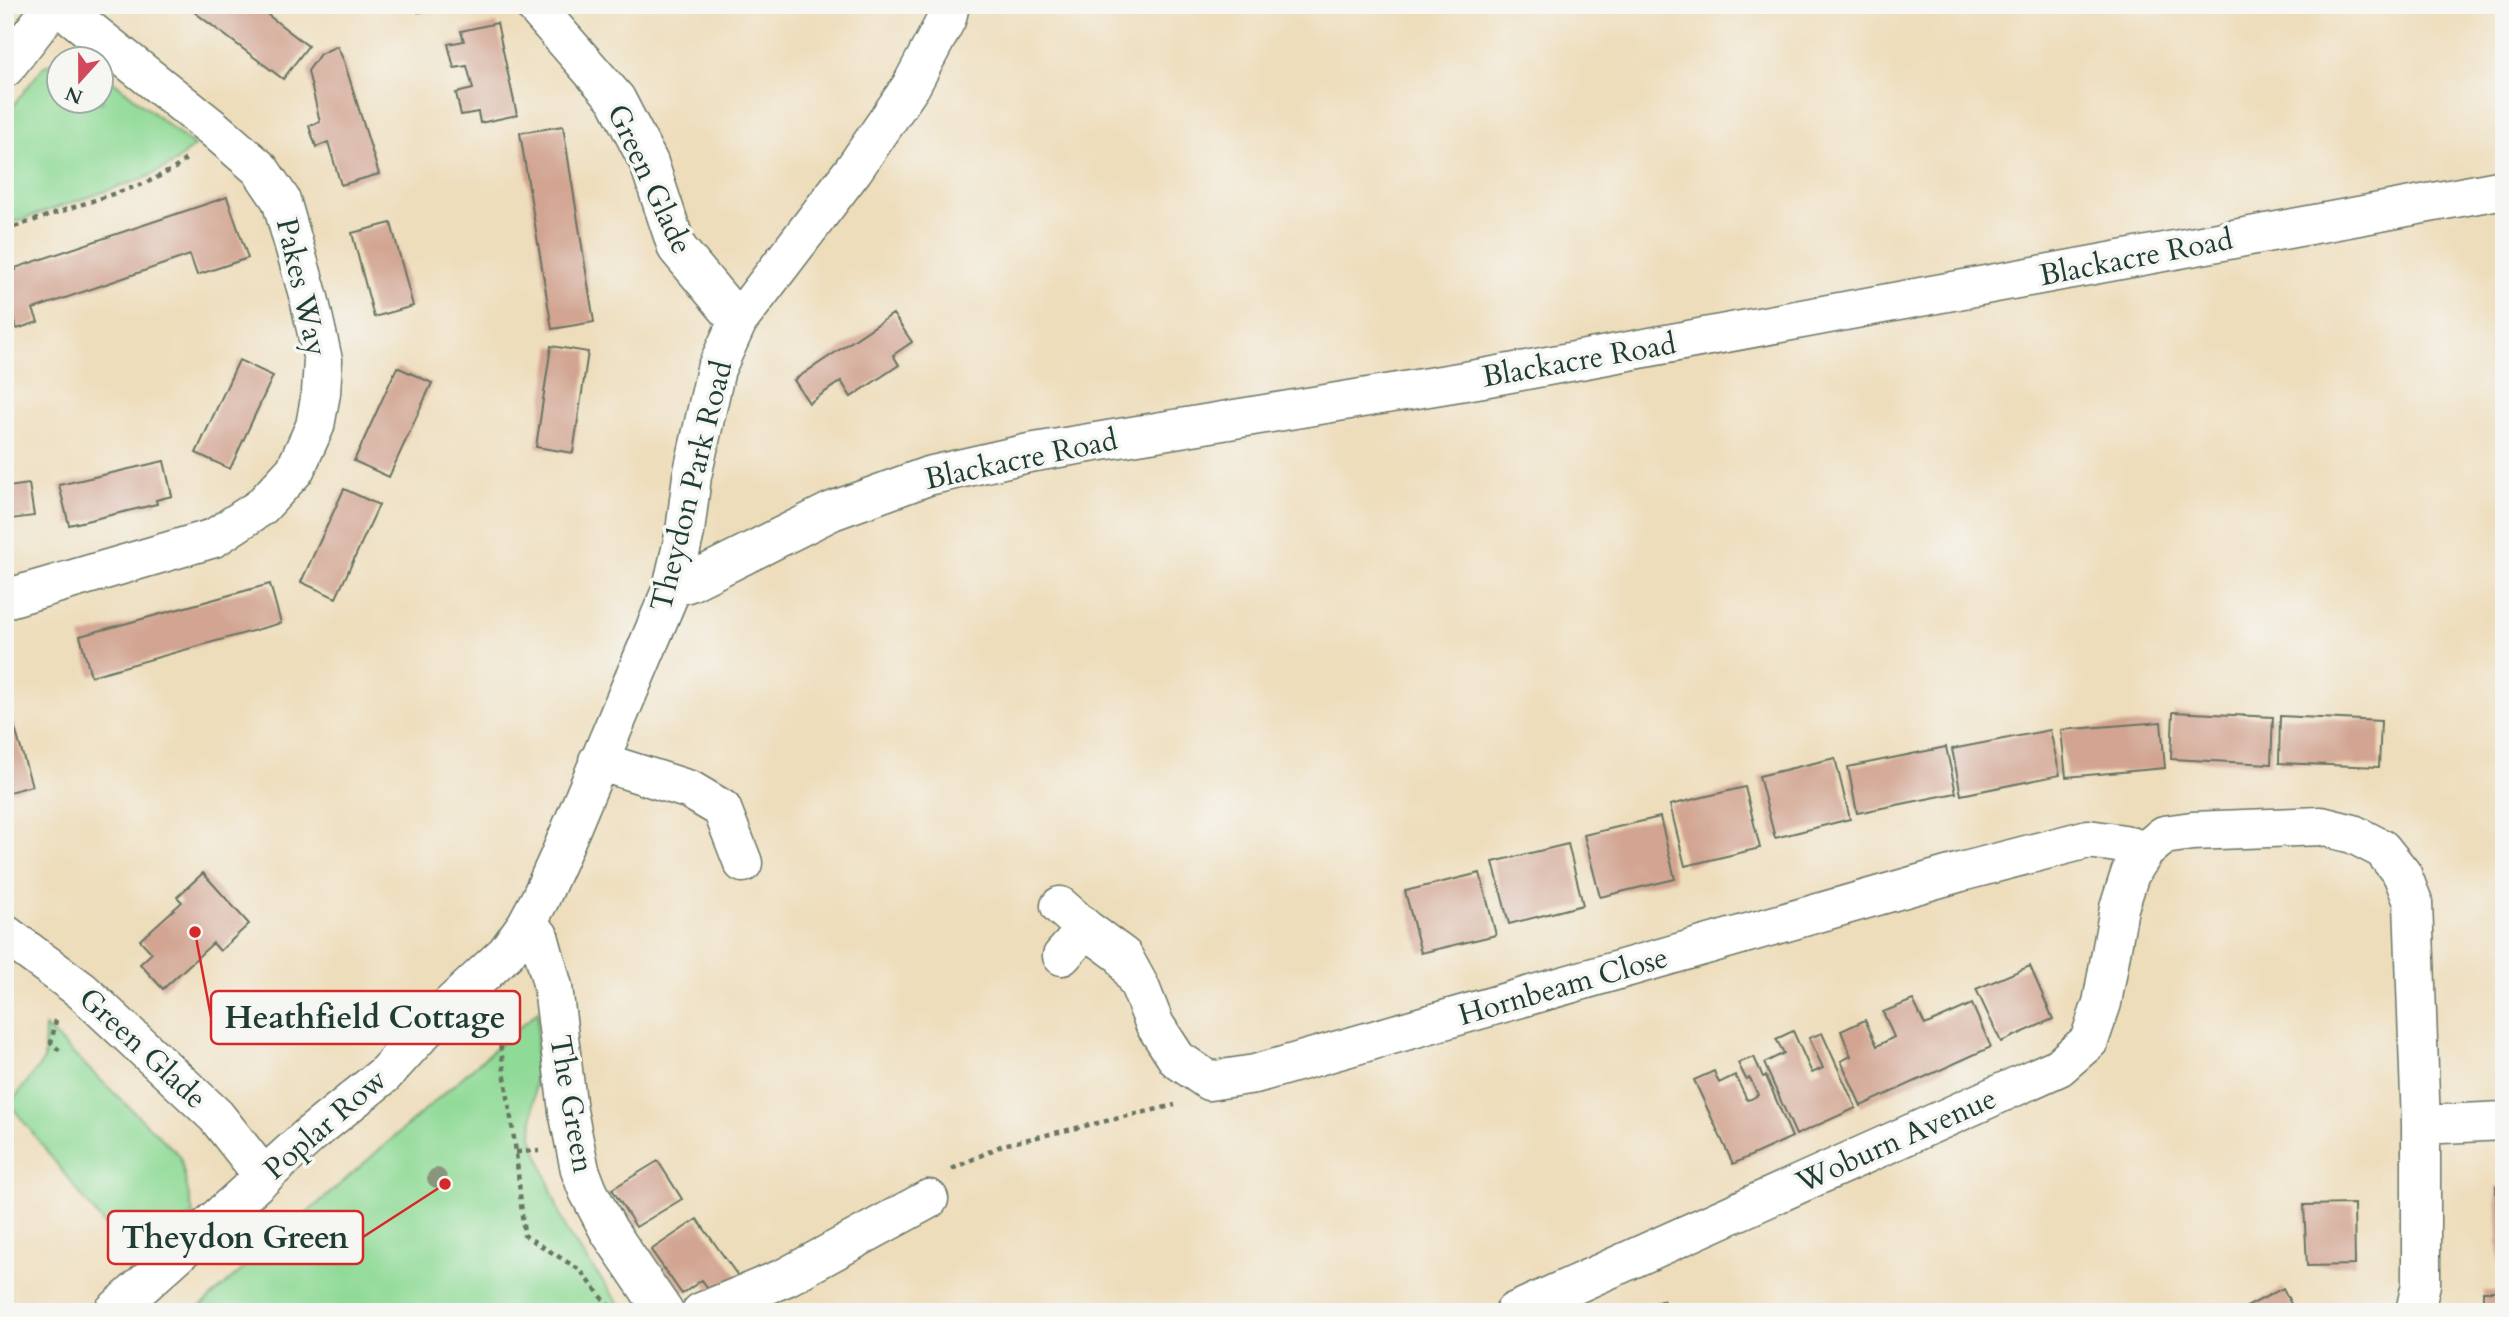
<svg xmlns="http://www.w3.org/2000/svg" width="2509" height="1317" font-family="Cardo,serif">
<rect width="100%" height="100%" fill="#f6f6f2"/>
<filter id="ink" filterUnits="userSpaceOnUse"><feTurbulence type="fractalNoise" baseFrequency=".0143" numOctaves="2"/><feDisplacementMap in="SourceGraphic" scale="14" xChannelSelector="R" yChannelSelector="G"/><feConvolveMatrix kernelMatrix="1 2 1 2 8 2 1 2 1" color-interpolation-filters="sRGB"/></filter>
<filter id="wash" filterUnits="userSpaceOnUse"><feTurbulence type="fractalNoise" baseFrequency=".00686" numOctaves="4" result="noise"/><feDisplacementMap in="SourceGraphic" scale="28" xChannelSelector="R" yChannelSelector="G"/><feGaussianBlur stdDeviation="1.57" result="paint"/><feColorMatrix in="noise" values="0 0 0 0 0 0 0 0 0 0 0 0 0 0 0 0 0 1.4 0 .05"/><feComposite in="paint" operator="in"/></filter>
<g filter="url(#wash)">
<rect width="100%" height="100%" fill="#edb"/>
<path fill="#90da97" stroke="#588c66" stroke-width="2" d="M68,58L84,59L60,60V102H102V72L194,146L173,164L145,178L5,225V116L44,66Z
M538,1011L532,1137L566,1231L625,1312H194Z
M45,1027L180,1156L193,1214L134,1263L10,1104L44,1060Z"/>
<g id="blocks">
<path fill="#d2a491" d="M185,5H255L308,46L283,79Z
M418,5H457V7L418,12Z
M497,23L517,115L480,123L478,112L461,115L456,93L473,89L467,66L454,68L448,44L464,41L461,31Z
M337,46L344,61L379,174L341,185L328,142L316,147L309,126L320,122L308,71L320,54Z
M563,126L594,322L552,329L520,133Z
M227,197L248,258L197,275L190,255L33,309L38,322L17,329L5,294V273L16,270L15,268Z
M391,223L413,306L374,317L352,233Z
M893,314L912,342L893,355L899,365L851,397L841,381L809,403L794,380Z
M551,346L588,352L573,453L536,447Z
M239,360L273,376L230,469L196,453Z
M397,367L432,383L389,477L354,461Z
M164,461L172,496L156,500L157,504L69,525L59,485Z
M29,484L34,516L11,519L7,487Z
M344,489L379,505L336,598L301,582Z
M270,584L281,623L91,676L80,636Z
M5,695L32,786L5,793Z
M2173,712L2273,717L2271,764L2171,759Z
M2280,716L2381,721L2379,767L2279,763Z
M2161,722L2165,768L2066,777L2061,730Z
M2050,730L2060,775L1961,795L1952,749Z
M1946,747L1956,793L1857,813L1848,767Z
M1835,758L1850,819L1775,838L1759,776Z
M1745,787L1760,848L1685,866L1670,805Z
M1660,817L1675,879L1600,897L1584,835Z
M1568,844L1583,905L1509,924L1493,862Z
M203,873L249,924L220,951L213,943L163,989L140,964L152,953L140,940L182,902L177,897Z
M1480,873L1496,935L1421,953L1405,891Z
M2030,966L2053,1019L2001,1042L1976,989Z
M1913,1000L1925,1025L1972,1004L1991,1047L1861,1106L1841,1061L1851,1056L1841,1031L1865,1020L1877,1046L1894,1037L1883,1012Z
M1793,1031L1812,1073L1823,1068L1809,1038L1822,1033L1856,1108L1796,1135L1764,1063L1784,1053L1776,1039Z
M1754,1057L1763,1077L1766,1076L1792,1137L1733,1164L1694,1080L1714,1071L1719,1083L1735,1075L1747,1100L1751,1099L1758,1095L1750,1078L1746,1079L1738,1063Z
M658,1161L682,1199L636,1227L612,1189Z
M2496,1186H2504V1264H2499Z
M2354,1204L2355,1265L2307,1266L2304,1205Z
M697,1219L738,1276L712,1294L702,1280L682,1294L651,1250Z
M2283,1288L2295,1312H2237Z
M2483,1291H2504V1312H2483Z
M1663,1300L1668,1312H1634Z"/>
</g>
</g>
<g filter="url(#ink)">
<use href="#blocks" fill-opacity="0" stroke="#677563" stroke-width="2"/>
<g fill="none" stroke-linecap="round" stroke-linejoin="round">
<defs>
<path id="minor" d="M534,5L616,99L649,163L677,248L738,321
M5,68L54,5
M672,588L690,582L832,511L928,476L1029,453L1483,378L2504,189
M5,599L214,538L261,507L295,470L315,426L321,393L323,360L309,298L281,200L260,169L214,129L58,5
M598,761L690,790L722,809L743,863
M1060,906L1086,929L1123,956L1140,987L1155,1025L1177,1059L1209,1081L1255,1074L1961,872L2088,839L2124,844L2145,851
M526,925L539,936L553,987L568,1111L580,1170L588,1191L609,1231L664,1312
M5,934L81,990L216,1116L264,1177
M1062,956L1086,929
M2421,1125L2504,1121
M113,1312L311,1134L384,1075L434,1020L506,953L526,925L540,899L559,857L672,588L685,532L692,476L716,369L738,321L854,169L911,86L947,18L950,5
M701,1312L786,1277L929,1199
M1514,1312L2059,1067L2089,1041L2102,1003L2119,908L2130,874L2145,851L2164,835L2192,831L2321,826L2353,834L2382,849L2402,874L2413,902L2421,1125V1284L2415,1312"/>
</defs>
<use href="#minor" stroke="#677563" stroke-width="41"/>
<path stroke="#677563" stroke-width="4.5" stroke-dasharray="5 5" stroke-linecap="butt" d="M5,230L146,183L175,168L187,158
M496,1016L516,1152L524,1235L580,1270L609,1306
M56,1020L51,1043L60,1051
M516,1152L539,1151
M952,1169L1003,1145L1175,1105"/>
<use href="#minor" stroke="#fff" stroke-width="38"/>
</g>
<circle fill="#89967c" cx="437" cy="1178" r="10"/>
</g>
<g text-anchor="middle" stroke-width="7" stroke-linejoin="round" paint-order="stroke">
<g font-size="30" fill="#1f3d34" stroke="#f6f6f2">
<text transform="translate(650 179) rotate(65)" y="10">Green Glade</text>
<text transform="translate(2136 257) rotate(-11)" y="10">Blackacre Road</text>
<text transform="translate(302 287) rotate(77)" y="10">Pakes Way</text>
<text transform="translate(1579 360) rotate(-10)" y="10">Blackacre Road</text>
<text transform="translate(1021 459) rotate(-12)" y="10">Blackacre Road</text>
<text transform="translate(691 486) rotate(-76)" y="10">Theydon Park Road</text>
<text transform="translate(1563 986) rotate(-16)" y="10">Hornbeam Close</text>
<text transform="translate(143 1048) rotate(43)" y="10">Green Glade</text>
<text transform="translate(572 1104) rotate(80)" y="10">The Green</text>
<text transform="translate(325 1124) rotate(-41)" y="10">Poplar Row</text>
<text transform="translate(1896 1140) rotate(-24)" y="10">Woburn Avenue</text>
</g>
</g>
<path fill="none" stroke="#d62828" stroke-width="2.5" d="M195 932L211 1017M445 1184L363 1237"/>
<g fill="#d62828" stroke="#f6f6f2" stroke-width="2.5">
<circle cx="195" cy="932" r="7"/>
<circle cx="445" cy="1184" r="7"/>
</g>
<g fill="#f6f6f2" stroke="#d62828" stroke-width="2.5">
<rect x="211" y="991" width="309" height="53" rx="7"/>
<rect x="108" y="1211" width="255" height="53" rx="7"/>
</g>
<g font-size="32" text-anchor="middle" font-weight="bold" fill="#1f3d34">
<text x="365" y="1028">Heathfield Cottage</text>
<text x="235" y="1248">Theydon Green</text>
</g>
<rect width="2509" height="1317" fill="none" stroke="#f6f6f2" stroke-width="28"/>
<g transform="translate(80 80) rotate(201)"><circle r="33" fill="#f6f6f2" stroke="#a0aca6" stroke-width="2"/>
<path d="M0-5L12 26L0 18L-12 26Z" fill="#d1495b"/>
<text y="-10" font-size="19" font-weight="bold" text-anchor="middle" fill="#1f3d34">N</text>
</g>
</svg>
